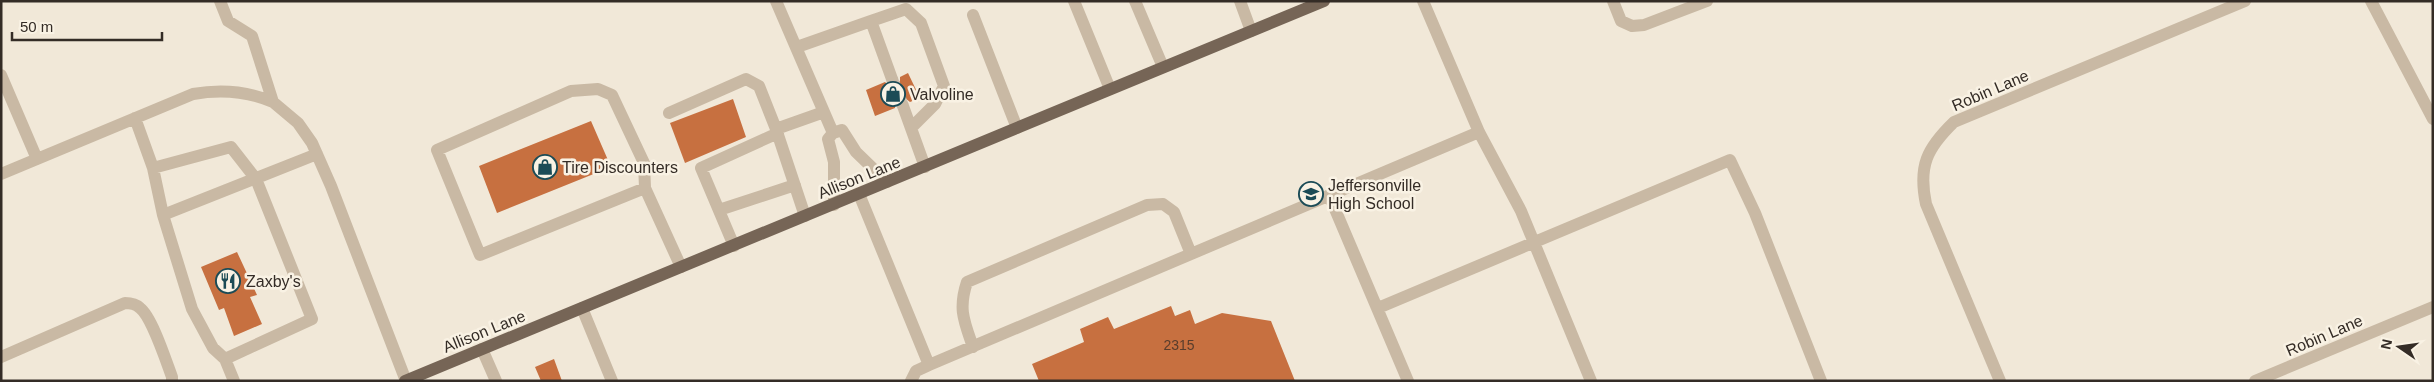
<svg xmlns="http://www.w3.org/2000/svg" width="2434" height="382" font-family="Arial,sans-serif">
<rect width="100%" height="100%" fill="#f1e8d8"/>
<path fill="#c77040" d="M908,73L920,98L910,102L905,98L900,99L895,104V108L875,116L866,90L885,82L890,87L895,86L900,81V77Z
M733,99L746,137L685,163L670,123Z
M591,121L611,167L497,213L479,166Z
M237,252L257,295L250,297L262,324L234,336L224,308L219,310L201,267Z
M1171,306L1175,316L1190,310L1195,324L1222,313L1271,321L1295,381H1039L1032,364L1084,342L1080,329L1108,317L1114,329Z
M554,359L562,381H541L535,367Z"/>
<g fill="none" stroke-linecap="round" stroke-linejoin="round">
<path stroke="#cbc2b4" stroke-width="12" stroke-dasharray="12 6" stroke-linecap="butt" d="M892,79L903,106"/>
<path stroke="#c9b9a4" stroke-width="12" d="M220,1L228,21L252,36L273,102L298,123L312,143L331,186L406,381
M776,1L833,133
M1074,1L1110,89
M1135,1L1163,67
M1240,1L1251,31
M1423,1L1479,132L1521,211L1591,381
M1613,1L1621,21L1632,26L1644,25L1707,1
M2371,1L2433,119
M973,15L1017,128
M871,21L906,9L921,23L944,86L935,104L911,128
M797,47L871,21L892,79
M1,75L37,159
M903,106L925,167
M669,113L746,79L759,86L776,129L824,112
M135,118L153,168L163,215
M776,129L805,216
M153,168L231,147L256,179L312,319L225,359
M1,174L193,94C221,89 247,91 273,102
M645,188L480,255L437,150L571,91L598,89L612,95L644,163L645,188L681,267
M859,194L929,365
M1329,195L1408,381
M834,205V162L828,139L833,133L842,130L856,152L887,182
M719,210L795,185
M734,246L701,168L778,133
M582,308L612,381
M1378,308L1730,160L1755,213L1821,381
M973,347C964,321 958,309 967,282L1147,205L1163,204L1174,212L1191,254
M482,349L496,381
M1,357L125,303C130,303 136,304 140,308C152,317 166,361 172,377V381
M234,381L225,359L213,348L192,309L163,215L317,154
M911,381L916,371L929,365L1479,132
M2000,381L1926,204C1918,166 1927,148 1954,122L2245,1
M2255,381L2433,307"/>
<path stroke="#766556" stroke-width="12" d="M405,381L1324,1"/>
</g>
<defs>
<symbol id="shop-ring" viewBox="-11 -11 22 22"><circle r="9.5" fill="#f9f2e4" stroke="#1b4b56" stroke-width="1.5"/><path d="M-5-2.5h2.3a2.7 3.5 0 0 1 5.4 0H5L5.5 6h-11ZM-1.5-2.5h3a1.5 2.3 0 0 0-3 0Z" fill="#1b4b56"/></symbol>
<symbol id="school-ring" viewBox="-11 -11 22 22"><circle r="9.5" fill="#f9f2e4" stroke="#1b4b56" stroke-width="1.5"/><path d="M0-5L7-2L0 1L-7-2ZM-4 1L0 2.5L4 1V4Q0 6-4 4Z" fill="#1b4b56"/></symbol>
<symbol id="restaurant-ring" viewBox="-11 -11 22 22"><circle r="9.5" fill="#f9f2e4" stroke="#1b4b56" stroke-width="1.5"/><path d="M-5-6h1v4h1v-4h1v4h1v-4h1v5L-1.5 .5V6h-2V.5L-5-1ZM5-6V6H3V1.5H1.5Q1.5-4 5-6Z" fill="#1b4b56"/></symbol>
</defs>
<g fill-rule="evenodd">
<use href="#shop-ring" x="879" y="80" width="28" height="28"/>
<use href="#shop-ring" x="531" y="153" width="28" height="28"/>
<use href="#school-ring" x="1297" y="180" width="28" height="28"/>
<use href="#restaurant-ring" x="214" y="267" width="28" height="28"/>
</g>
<g text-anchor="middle" stroke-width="5" stroke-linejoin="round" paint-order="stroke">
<g font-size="14" fill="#593d2c">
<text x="1179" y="350">2315</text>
</g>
<g font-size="16" fill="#342c26" stroke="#f9f2e4">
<text transform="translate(1990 90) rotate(-23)" y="6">Robin Lane</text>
<text transform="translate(859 177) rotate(-22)" y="6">Allison Lane</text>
<text transform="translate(484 331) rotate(-22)" y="6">Allison Lane</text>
<text transform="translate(2324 335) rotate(-23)" y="6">Robin Lane</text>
</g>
<g font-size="16" fill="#342c26" stroke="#f9f2e4" text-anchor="start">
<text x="910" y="100">Valvoline</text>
<text x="562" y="173">Tire Discounters</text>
<text x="1328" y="191">Jeffersonville<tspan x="1328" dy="18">High School</tspan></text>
<text x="246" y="287">Zaxby's</text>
</g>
</g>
<rect width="2434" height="382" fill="none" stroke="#342c26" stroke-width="5"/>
<g transform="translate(2399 347) rotate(283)" stroke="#f9f2e4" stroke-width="4" paint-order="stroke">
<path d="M0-4L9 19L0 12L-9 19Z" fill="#342c26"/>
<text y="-8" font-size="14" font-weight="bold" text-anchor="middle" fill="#342c26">N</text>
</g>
<path d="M12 32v8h150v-8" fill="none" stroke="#342c26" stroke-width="2.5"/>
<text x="20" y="32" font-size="15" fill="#342c26" stroke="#f9f2e4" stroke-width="4" paint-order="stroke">50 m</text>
</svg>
